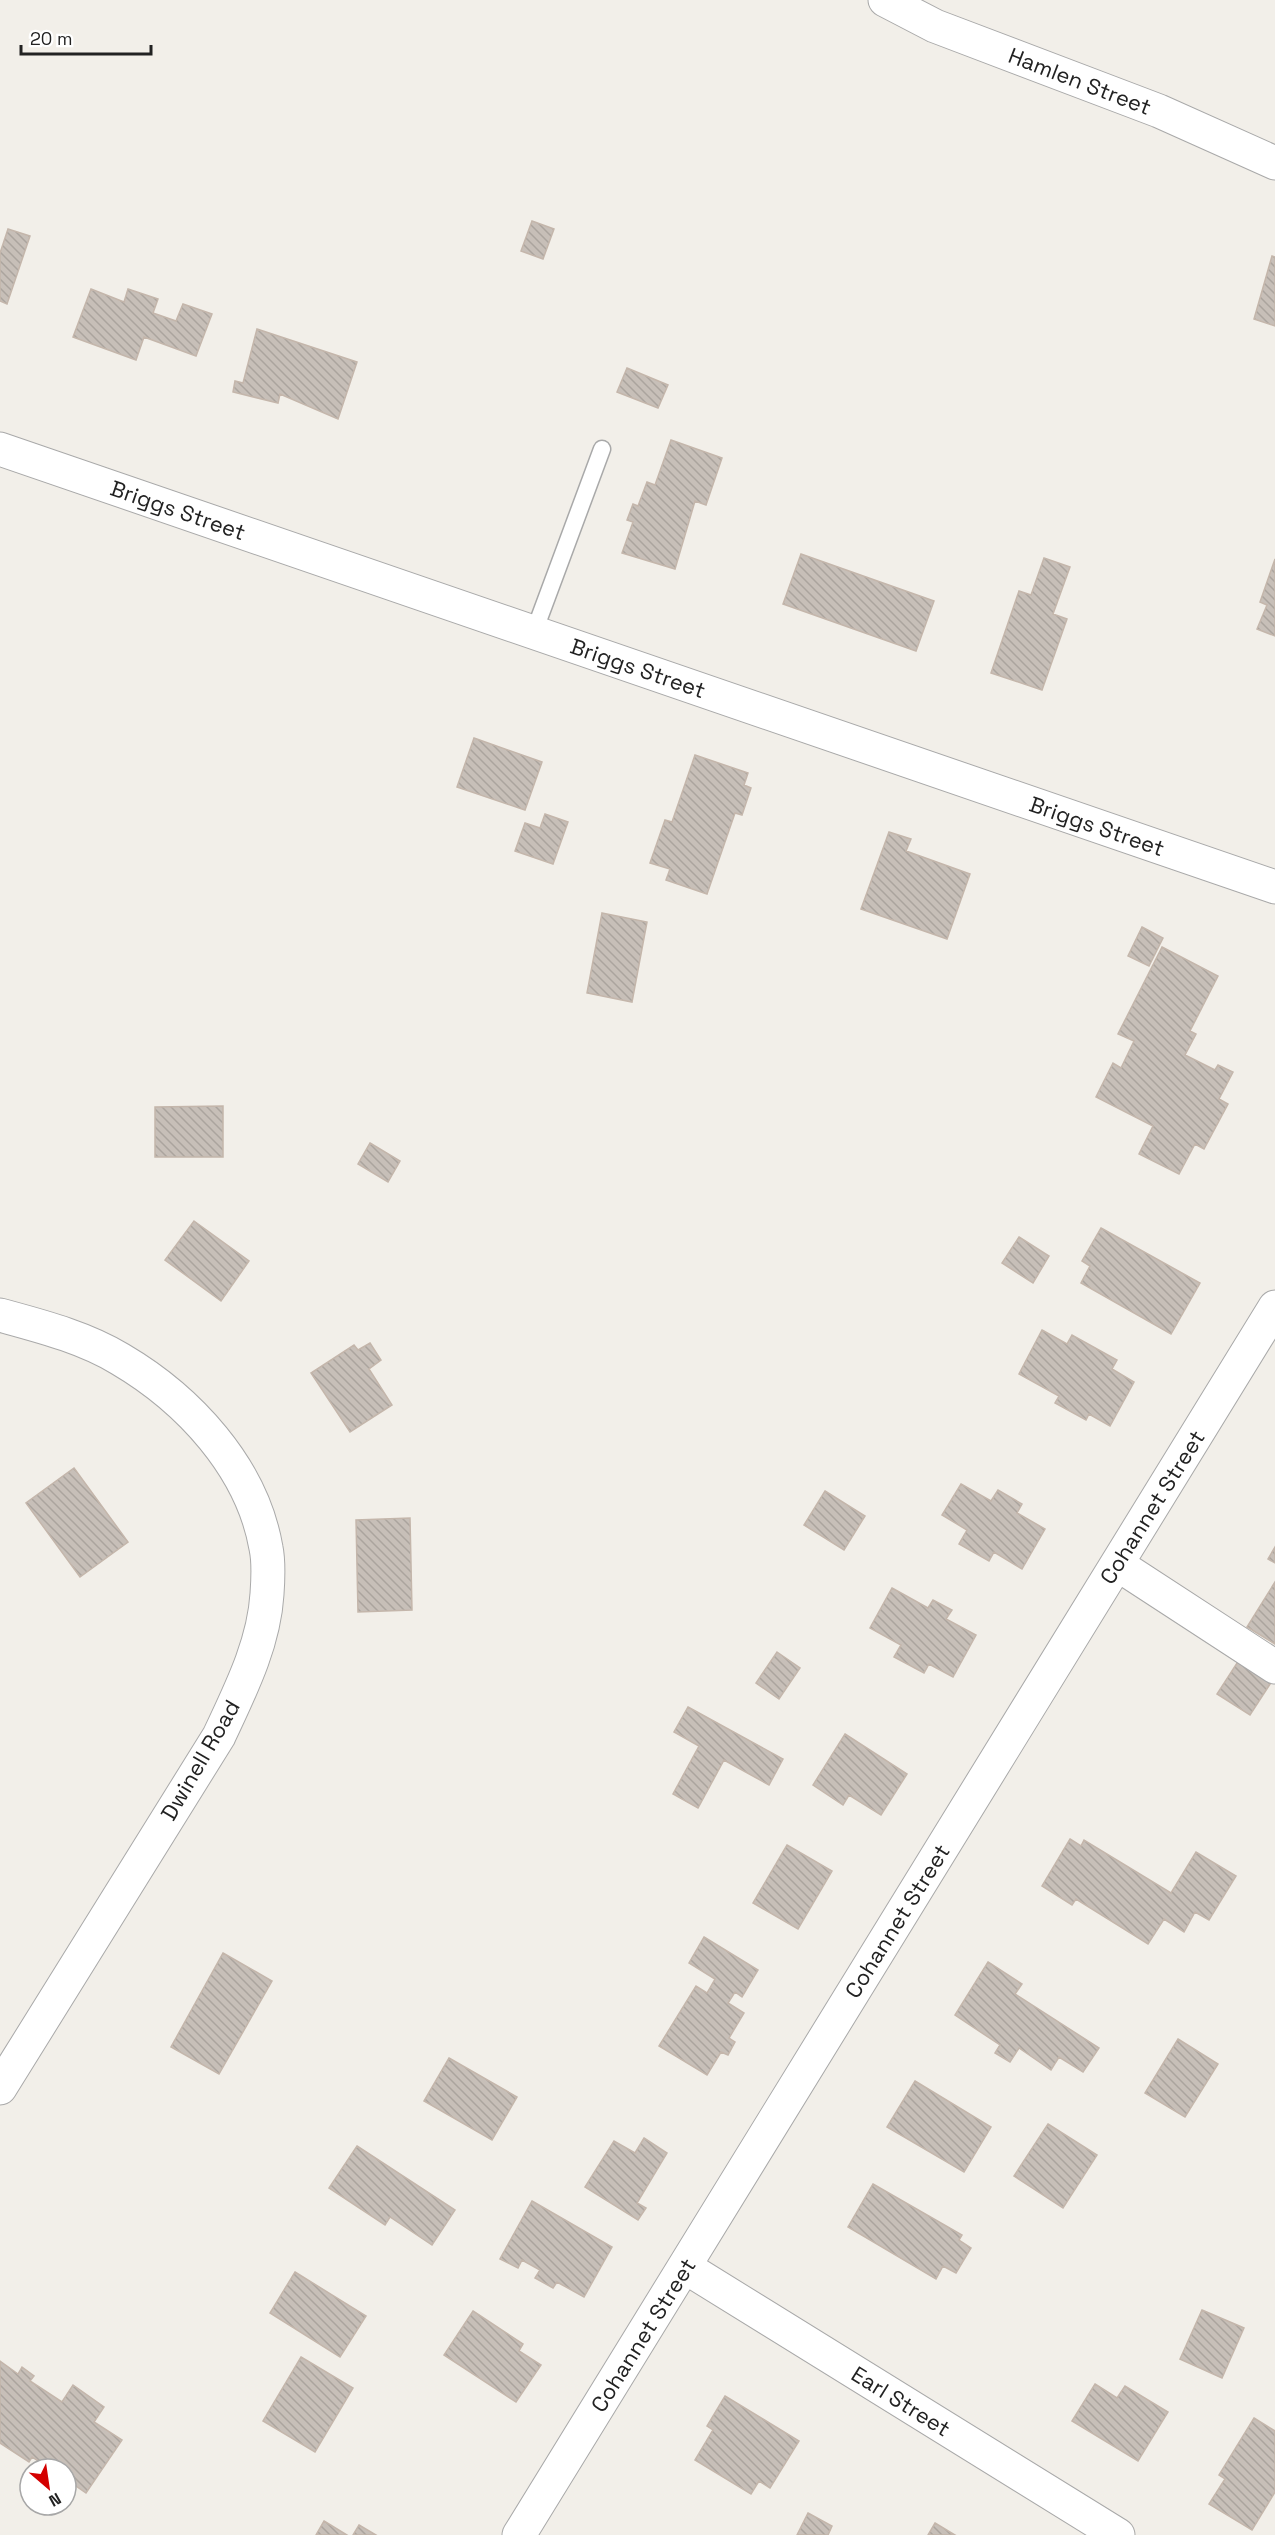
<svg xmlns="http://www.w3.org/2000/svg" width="1275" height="2535" font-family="'Space Grotesk',sans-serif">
<defs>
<pattern id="building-back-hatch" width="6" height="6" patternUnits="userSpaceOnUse" patternTransform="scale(1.5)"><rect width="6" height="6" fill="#c7bfb8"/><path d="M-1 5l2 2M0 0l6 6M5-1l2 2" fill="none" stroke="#aba49e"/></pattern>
</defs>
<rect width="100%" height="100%" fill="#f2efe9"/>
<path fill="url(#building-back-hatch)" stroke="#c4b6ab" stroke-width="1.5" d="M532,221L554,229L543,259L521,251Z
M8,229L30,236L7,304L0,301V253Z
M1272,256L1275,257V326L1254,319Z
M91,289L124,302L128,289L158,299L153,313L176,321L183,304L212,314L196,356L144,337L136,360L73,337Z
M257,329L357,362L338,419L280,394L278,403L233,392L235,381L243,383Z
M627,368L668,385L658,408L617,392Z
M671,440L722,458L706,505L695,501L675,569L622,553L633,522L627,520L633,504L638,506L647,482L655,485Z
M801,554L934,601L916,651L783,604Z
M1044,558L1070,567L1053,614L1067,619L1042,690L991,673L1019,591L1031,595Z
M1275,559V636L1257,629L1267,605L1260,602Z
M474,738L542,762L525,810L457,787Z
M695,755L748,773L744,785L751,788L742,815L735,813L707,894L666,880L670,869L650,863L665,820L672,822Z
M545,814L568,822L553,864L515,851L525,823L540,828Z
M889,832L911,839L906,851L970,874L947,939L861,909Z
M602,913L647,922L632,1002L587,993Z
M1142,927L1163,938L1149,966L1128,956Z
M1162,947L1218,976L1190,1031L1196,1034L1185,1055L1215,1070L1218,1065L1233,1072L1219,1099L1228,1104L1204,1149L1195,1144L1179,1174L1139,1154L1153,1126L1096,1097L1113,1063L1121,1068L1134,1041L1118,1034Z
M223,1106V1157H155V1107Z
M370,1143L400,1161L388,1182L358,1164Z
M194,1221L249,1261L221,1301L165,1260Z
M1101,1228L1200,1283L1171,1334L1081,1283L1090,1266L1082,1261Z
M1019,1237L1049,1256L1033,1283L1002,1263Z
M1042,1330L1067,1344L1072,1335L1117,1360L1112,1369L1134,1382L1110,1426L1089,1414L1086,1420L1055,1403L1059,1396L1019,1374Z
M370,1343L381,1360L369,1369L392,1405L350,1432L311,1373L354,1345L358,1350Z
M74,1468L128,1542L80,1577L26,1503Z
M961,1484L991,1501L998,1490L1022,1504L1017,1513L1045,1529L1022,1569L994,1552L989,1561L959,1544L967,1530L942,1515Z
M825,1491L865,1516L844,1550L804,1525Z
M410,1518L412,1610L358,1612L356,1520Z
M1275,1547V1563L1268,1559Z
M1275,1582V1644L1247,1627Z
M892,1588L928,1608L933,1600L952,1610L946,1619L976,1635L953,1677L929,1664L924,1673L894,1657L901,1645L870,1628Z
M777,1652L800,1668L779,1699L756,1683Z
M1239,1660L1272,1681L1250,1715L1217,1694Z
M688,1707L783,1759L769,1785L724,1760L698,1808L673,1794L699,1746L674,1732Z
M845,1734L907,1774L881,1815L849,1795L843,1805L813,1785Z
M1070,1839L1081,1846L1084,1840L1171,1893L1196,1852L1236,1876L1209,1920L1195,1912L1184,1932L1164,1919L1148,1944L1076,1899L1072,1905L1042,1886Z
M787,1845L832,1871L798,1929L753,1903Z
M704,1937L758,1970L742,1997L735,1992L728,2003L744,2013L729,2038L735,2042L728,2055L721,2052L707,2075L659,2046L696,1986L707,1993L715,1979L689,1963Z
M223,1953L272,1981L219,2074L171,2047Z
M988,1962L1022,1984L1015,1994L1099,2048L1083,2072L1059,2057L1051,2070L1019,2048L1010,2062L995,2053L1000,2045L955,2015Z
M1178,2039L1218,2064L1185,2117L1145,2093Z
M449,2058L517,2097L492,2140L424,2101Z
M915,2081L991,2127L964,2172L887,2127Z
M1048,2124L1097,2155L1063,2208L1014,2176Z
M644,2138L667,2153L637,2203L646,2208L638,2220L585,2187L614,2141L635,2153Z
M357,2146L455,2210L432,2245L390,2217L385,2225L329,2188Z
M873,2184L962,2235L959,2240L971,2248L956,2273L943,2266L936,2279L848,2227Z
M532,2201L612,2247L584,2297L557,2282L553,2288L535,2278L540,2270L522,2260L518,2268L500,2259Z
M295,2272L366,2316L340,2357L270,2313Z
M1202,2310L1244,2328L1222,2378L1180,2359Z
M473,2311L523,2344L519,2351L541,2365L516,2402L444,2355Z
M301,2357L353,2388L315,2452L263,2421Z
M0,2361L18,2374L22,2367L34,2376L30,2381L62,2402L73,2385L104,2407L94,2422L122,2440L86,2493L66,2479V2469H50L32,2457L29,2462L0,2443Z
M1095,2384L1117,2398L1125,2386L1168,2412L1138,2461L1072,2421Z
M725,2396L799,2441L770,2488L759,2481L751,2494L695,2460L713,2430L707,2426Z
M1254,2418L1275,2431V2492L1252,2530L1209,2504L1225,2479L1219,2475Z
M808,2513L832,2526L828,2535H797Z
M324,2521L347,2535H316Z
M935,2523L955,2535H928Z
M359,2525L376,2535H353Z"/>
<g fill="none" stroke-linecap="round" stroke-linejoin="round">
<defs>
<path id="lane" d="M534,632L602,449"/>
<path id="street" d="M885,0L935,26L1159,111L1275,163
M0,449L1275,887
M0,1315C40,1326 84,1337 120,1359C188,1399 252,1467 266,1548C269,1562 268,1580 267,1594C264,1644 240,1691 219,1736L0,2088
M1117,1564L1275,1667
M685,2267L1118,2535
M519,2535L1275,1307"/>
</defs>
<use href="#lane" stroke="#a9a9a9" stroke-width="19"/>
<use href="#street" stroke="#a9a9a9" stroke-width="35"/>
<use href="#lane" stroke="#fff" stroke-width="16"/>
<use href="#street" stroke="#fff" stroke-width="33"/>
</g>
<g text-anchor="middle" stroke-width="5" stroke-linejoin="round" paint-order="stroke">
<g font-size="22" fill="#222" stroke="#fff">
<text transform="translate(1080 81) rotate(21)" y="8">Hamlen Street</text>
<text transform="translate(178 510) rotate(19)" y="8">Briggs Street</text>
<text transform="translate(638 668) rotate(19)" y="8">Briggs Street</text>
<text transform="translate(1097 826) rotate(19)" y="8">Briggs Street</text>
<text transform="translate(1152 1507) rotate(-58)" y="8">Cohannet Street</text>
<text transform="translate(200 1760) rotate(-60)" y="8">Dwinell Road</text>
<text transform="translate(897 1921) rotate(-58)" y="8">Cohannet Street</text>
<text transform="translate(643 2335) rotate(-58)" y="8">Cohannet Street</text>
<text transform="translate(901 2401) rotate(32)" y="8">Earl Street</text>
</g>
</g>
<g transform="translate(48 2487) rotate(151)"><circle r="28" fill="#ffffff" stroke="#a7a7a7" stroke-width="1.5"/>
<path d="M0-4.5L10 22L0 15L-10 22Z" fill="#d40000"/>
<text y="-9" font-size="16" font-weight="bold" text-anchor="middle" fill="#222222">N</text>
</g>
<path d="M21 45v9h130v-9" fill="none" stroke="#222222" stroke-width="3"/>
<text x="30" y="45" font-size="18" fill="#222222" stroke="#ffffff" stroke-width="4.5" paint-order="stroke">20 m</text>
</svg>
